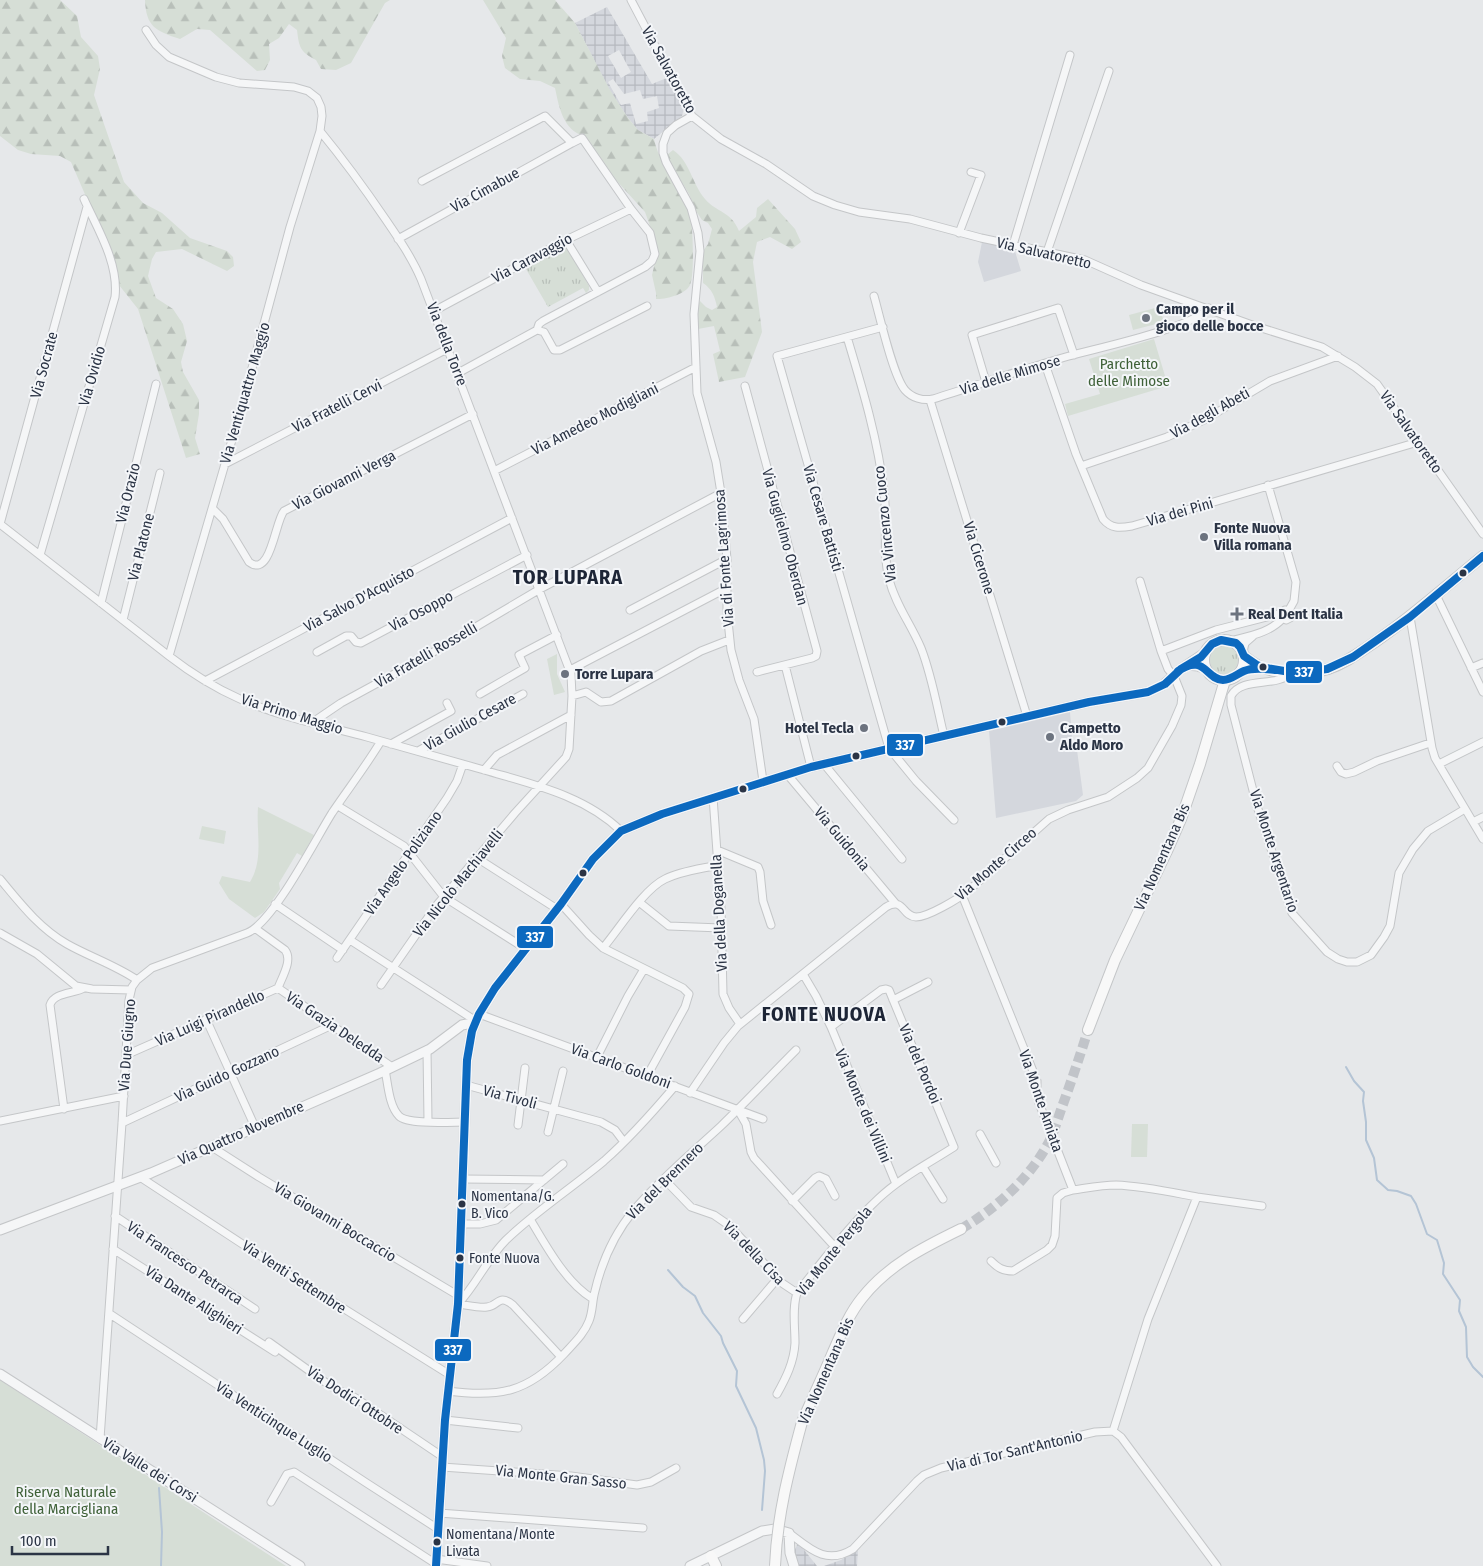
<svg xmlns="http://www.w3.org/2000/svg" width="1483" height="1566" font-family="'Fira Sans Condensed',sans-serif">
<defs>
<pattern id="industrial-grid" width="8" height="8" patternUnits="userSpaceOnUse" patternTransform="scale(1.25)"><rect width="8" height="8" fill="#d4d7dd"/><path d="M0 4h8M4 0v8" fill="none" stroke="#b6b9bf"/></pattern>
<pattern id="grass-tufts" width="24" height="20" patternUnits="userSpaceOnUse" patternTransform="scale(1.25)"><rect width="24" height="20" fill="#d6ded6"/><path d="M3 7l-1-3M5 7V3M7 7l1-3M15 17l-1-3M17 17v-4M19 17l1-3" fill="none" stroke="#b8bfb9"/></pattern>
<pattern id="forest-firs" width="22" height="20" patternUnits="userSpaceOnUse" patternTransform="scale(1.25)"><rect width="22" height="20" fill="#d6ded6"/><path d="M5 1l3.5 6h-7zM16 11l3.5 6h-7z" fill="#b8bfb9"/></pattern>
</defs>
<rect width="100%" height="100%" fill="#e6e8ea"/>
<path fill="#d4d7dd" d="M982,242L1014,248L1021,271L984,282L978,262Z
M1070,712L1073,750H1077L1083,795L1076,801L996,818L989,731Z"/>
<path fill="url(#industrial-grid)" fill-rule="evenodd" d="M607,7L652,84L669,77L684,108L682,116L654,139L638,130L628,118L610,91L575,23ZM619,50L631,72L621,78L608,56ZM613,79L624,94L640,90L643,99L657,96L659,108L647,112L648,121L636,124L630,103L621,105L608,82Z
M797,1545L801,1546L817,1566H798L793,1554Z
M858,1550L857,1566H824L841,1560Z"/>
<path fill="url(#grass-tufts)" d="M563,246L568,249L589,286V290L586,293L583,288L548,307L526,269Z
M1210 660a14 14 0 1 1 28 0a14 14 0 1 1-28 0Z"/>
<path fill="url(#forest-firs)" d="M0,0H60L77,16L81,37L98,56L100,69L94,95L124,182L143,203L162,213L190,238L227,251L233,257L234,266L227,271L182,249L156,252L152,259L148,276L156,298L173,309L183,324L187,341L181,362L183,372L199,400V414L195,438L200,454L186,458L138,309L119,285L106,243L71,162L60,156L31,154L18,150L0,136Z
M145,0H390L385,3L351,63L336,70L321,69L316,60C300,52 299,47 297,30L289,24L279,38L269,44L270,60L265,70L257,71L210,30L197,29L180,39C156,31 146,27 145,0Z
M483,0H555L575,23L610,90L628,118L638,130L654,139C658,158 669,174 679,191C682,196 687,202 689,208C693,220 695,274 690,285C686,294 665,300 656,299V293L652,275L656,258L655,240L645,212L604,167L584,136C563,130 559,107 555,88L540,81L520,79L505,68L502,56L506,38Z
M673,150C690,161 692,184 705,199C717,213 731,211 739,231L756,217L757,208L768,199L795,229L801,242L792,249L770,237L757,242L753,262L762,332L745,377L719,382L713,354L720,351L714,326L698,329L696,309L700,301L706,307L712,310L717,307C715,297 712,289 703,283V251L708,244L712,229L708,223L702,220L696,211L689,194L668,159V154Z"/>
<path fill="#d6ded6" d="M1159,307L1164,322L1133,330L1129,315Z
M1154,339L1168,386L1068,416L1065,404L1100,394L1089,359Z
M557,654V674L565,692L554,695L547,659Z
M258,807L314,835L302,856L297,853L279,883L280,889L264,912L255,918L229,899L219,883L222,876L250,882C264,859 256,833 258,807Z
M202,826L226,831L224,844L199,839Z
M1132,1124H1148L1147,1157H1131Z
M0,1380L286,1566H0Z"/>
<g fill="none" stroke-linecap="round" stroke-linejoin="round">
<path stroke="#b4c4d5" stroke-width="2" d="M1346,1067L1354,1081L1364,1092L1363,1101L1366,1122V1140L1374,1158L1377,1180L1388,1190L1397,1191L1411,1196L1416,1204L1427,1234L1437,1240L1444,1263L1443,1274L1460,1300L1459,1311L1466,1327L1467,1357L1473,1367L1483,1377
M668,1270L683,1287L695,1296L703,1313L721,1336L723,1343L737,1371L736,1386L756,1428L764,1460L765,1471L762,1510
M159,1488L162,1532L161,1566"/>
<path stroke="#c1c4c9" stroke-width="10" stroke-dasharray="10 5" stroke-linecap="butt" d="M961,1229C997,1208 1031,1177 1050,1140C1055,1129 1058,1118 1062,1107C1071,1082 1080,1056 1088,1030"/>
<defs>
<path id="minor" d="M631,0L692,116L721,139L766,164L813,196L835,205L859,212L910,219L981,238L1085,260L1141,285L1255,326L1322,347L1355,367L1377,384L1483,534
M146,30L156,45L169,57L216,77L239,83L294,87L308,91L317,98L321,107L322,116L320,131C343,159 365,189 386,220C399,239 412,258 421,279L571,674L572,696L569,749L566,757L515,813L436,906L381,985
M692,116L676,125L667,133L663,144V153L666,162L691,208L698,233L700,251L694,314L697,393L716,462L721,493L727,559V611L731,650L739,680L754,719L763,781
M422,181L545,116L572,143L582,138L631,209L650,233L655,254L652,261L645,267L543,321L539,324L537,330
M959,233L981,175L971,172
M398,239L572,143
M566,240L598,292
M1013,245L1070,55
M1047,252L1109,71
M874,296C880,317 893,376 905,390C912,398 923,401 933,399C978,385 1023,369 1069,356C1097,348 1193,328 1209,308
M434,311L566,240L631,209
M883,327L777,356L889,748L916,781L954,820
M847,337C862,387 878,439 884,492C888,521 882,551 889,579C895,604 911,624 921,648C932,676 937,707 944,736
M1045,364L1076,454L1103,519C1111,529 1120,528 1132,526L1418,442
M458,373L537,330L544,332L554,350H560L647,306
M986,382L972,335L1058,308L1074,355
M745,386L817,651L816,656L812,658L757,672
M930,400L1027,716
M225,464L449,348
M1081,466L1167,437L1204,420L1270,381L1338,356
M494,471L696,367
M1268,485L1296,582L1294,601L1289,610
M213,509L223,519L249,562C271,579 275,521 284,511L473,414
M0,524L169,656C191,673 215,688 240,699C280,717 325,726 367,737C406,748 445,759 484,770C531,784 584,795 621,831
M0,524L87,207
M40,555L115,297C119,263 97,228 84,199
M1436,595L1483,692
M101,603L156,384
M630,610L727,559
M1410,617L1432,748L1435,758L1483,839
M123,620L160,473
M1230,641C1249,636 1270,633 1283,618
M1161,651L1216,630L1282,613L1285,610L1290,611L1292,615L1290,618L1286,620L1282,617V613
M317,652L346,636H351L356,642L361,643L527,555
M1243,652L1245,643L1253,636
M169,656L241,409L290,227L320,131
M785,665L811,767
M1471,668L1483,663
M570,670L727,588
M1291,673C1276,688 1242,676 1231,696V705L1257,806L1292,913L1327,952L1338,959L1347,962H1357L1371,955L1384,937L1390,926L1399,873L1413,849L1428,831L1465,809
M205,681L512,518
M480,694L525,668L519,655L557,635
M572,696L586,692L601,702L611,701L701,651L729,640
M313,722L341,703L418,661L540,589L721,493
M391,744L451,711L447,703
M418,751L523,694
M824,764L902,859
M1439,764L1483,742
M1337,766L1341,772L1346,774L1354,772L1377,761L1430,743
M484,770L497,755L571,715
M787,774L896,904
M713,797L721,908L723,994L729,1008L740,1024
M338,806L404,846L444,897L526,949
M1473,822L1483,817
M717,850L758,867L760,872L763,901L771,925
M477,858L557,909
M0,879C20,903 39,928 67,944C90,957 115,965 137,980
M962,895L1037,1081V1093L1039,1103L1073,1190C1087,1188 1102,1185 1116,1185C1143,1186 1170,1192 1197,1197L1148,1319L1113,1431
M639,902L669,926L721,928
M275,904L343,950
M561,904L589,935L603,948L683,988L689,994L685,1007L647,1076
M0,933L37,954L76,986L92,989L131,990
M350,940L476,1021
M603,948C619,929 644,889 665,879C681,871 700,869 718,865
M337,958L447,798L457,781L463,764
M278,988L392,1067
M893,1000L928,982
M479,1014L763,1119
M206,1019L255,1127
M831,1027L896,1184
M427,1050L428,1121
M126,1055L278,988C282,977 293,960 285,950L256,929
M597,1057L628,996L644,969
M385,1070C388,1084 389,1106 399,1116C408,1125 451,1122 465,1122
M466,1085L601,1122L615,1130L624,1142
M690,1093L724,1043L738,1026L886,907C905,897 901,916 916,917C928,917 958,899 968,891L1049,819L1068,810L1108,797L1137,778L1148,768L1172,726L1181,705L1182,696L1174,676L1168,669L1161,651L1140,581
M64,1109L50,1005C54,992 74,994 84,988
M738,1110L746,1124L751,1152L754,1158L835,1247
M0,1121L124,1096
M122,1123L332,1025
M518,1125L525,1068
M548,1132L563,1071
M980,1134L996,1163
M212,1147L259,1177L459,1296
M923,1167L943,1199
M140,1177L279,1268L450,1375
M463,1179L544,1180
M664,1179L691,1207L714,1215L730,1226L782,1283L797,1293
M1197,1197L1262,1206
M792,1201L815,1178L819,1176L826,1179L835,1196
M115,1216L255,1309
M530,1219C546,1246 566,1283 593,1299
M462,1224H480L496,1220L563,1164
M113,1249L275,1352
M991,1261C998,1268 1003,1271 1013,1271L1047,1250L1052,1245L1055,1236L1057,1198L1063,1193L1073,1190
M458,1304C476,1285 487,1259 506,1240C536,1211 572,1188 604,1161C630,1138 653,1112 675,1086
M458,1304C467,1305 478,1308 487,1307C499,1306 498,1293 513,1305L561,1357
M110,1314L365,1482L438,1529
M743,1319L778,1278
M269,1342L332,1387L354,1397L443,1457
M448,1391C500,1398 528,1392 564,1354C574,1343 584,1334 589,1321C593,1311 592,1301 595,1291C602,1261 614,1234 634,1210C659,1180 693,1152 721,1126C747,1101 771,1075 796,1050
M777,1394C786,1378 794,1362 795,1343C795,1327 792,1308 797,1293C823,1261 848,1227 878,1199C900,1178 929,1163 954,1147L889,990L886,989L881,990L831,1027L816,996L803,974
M445,1420L518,1428
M100,1439L122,1123L129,1000L132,987L137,980L152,968L247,933C273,923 315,840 332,813C348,789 366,766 381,741
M442,1467L571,1476L637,1485L651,1482L676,1468
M271,1502L287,1474L294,1472L436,1564
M439,1513L643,1528
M789,1533C809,1548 826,1566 853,1549L917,1481L924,1475L941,1468L1095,1432L1113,1431L1121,1437L1217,1566
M436,1559L487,1566"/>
<path id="tertiary" d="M1187,665L1198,666L1206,669
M0,1230L151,1173L380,1073L430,1049L462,1025L467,1024L474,1026
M0,1374L300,1566
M436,1566L445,1420L458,1304L467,1060L472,1031L479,1014L495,988L561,904L593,859L621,831L662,814L811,767L1089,702L1148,692L1163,685L1181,669L1206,652
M690,1566L762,1531L775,1529L789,1533L790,1553L794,1566"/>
<path id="secondary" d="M1204 660a20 20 0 1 1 40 0a20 20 0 1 1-40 0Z
M1244,656C1248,659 1252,662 1257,665C1275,675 1308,675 1328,669C1346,663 1360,652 1375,642C1413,616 1447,585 1483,556
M1088,1030L1115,960L1167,851L1181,819L1200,764L1225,680
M802,1422C812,1399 823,1376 833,1352C841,1334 849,1314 862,1298C888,1265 924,1247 961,1229
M711,1556L716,1566"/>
</defs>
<use href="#minor" stroke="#c4c6c8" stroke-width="9"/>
<use href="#tertiary" stroke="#c4c6c8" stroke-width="11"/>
<use href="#secondary" stroke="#c4c6c8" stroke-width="12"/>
<use href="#minor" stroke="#f5f6f7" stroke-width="7"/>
<use href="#tertiary" stroke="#f5f6f7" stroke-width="9"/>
<use href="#secondary" stroke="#f8f8f8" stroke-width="10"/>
<defs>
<path id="secondary-bridge" d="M775,1566C777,1516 789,1470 802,1422"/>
</defs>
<use href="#secondary-bridge" stroke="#c4c6c8" stroke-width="12" stroke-linecap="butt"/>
<use href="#secondary-bridge" stroke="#f8f8f8" stroke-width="10"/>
<defs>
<path id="bus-1" d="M1178,671C1205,653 1205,679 1223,680C1231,680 1237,674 1244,671C1254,667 1265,669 1275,670
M436,1566L445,1420L458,1304L467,1060L472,1031L479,1014L495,988L561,904L593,859L621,831L662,814L811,767L1089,702L1148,692L1165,684L1181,669L1201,657L1212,644L1221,640L1236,643L1240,647L1244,656L1257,665L1266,668L1296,673L1327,669L1353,657L1410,617L1483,556"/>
</defs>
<use href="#bus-1" stroke="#f4f6f9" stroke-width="11"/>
<use href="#bus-1" stroke="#0c69bf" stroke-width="8"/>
</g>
<g fill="#6c737f" stroke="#f4f6f9" stroke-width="2">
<circle cx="1146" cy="318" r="5"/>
<circle cx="1204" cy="537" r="5"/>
<path d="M1234.5 606.5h5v5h5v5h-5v5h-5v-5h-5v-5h5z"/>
<circle cx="565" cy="674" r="5"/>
<circle cx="864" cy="728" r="5"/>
<circle cx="1050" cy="737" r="5"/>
</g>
<g fill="#2b3445" stroke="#f4f6f9" stroke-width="2">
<circle cx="1463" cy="573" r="4.5"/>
<circle cx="1263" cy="667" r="4.5"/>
<circle cx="1002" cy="722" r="4.5"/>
<circle cx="856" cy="756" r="4.5"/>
<circle cx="743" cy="789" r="4.5"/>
<circle cx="583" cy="873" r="4.5"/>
<circle cx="462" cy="1204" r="4.5"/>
<circle cx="460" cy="1258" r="4.5"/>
<circle cx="437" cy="1542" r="4.5"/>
</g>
<g text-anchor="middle" stroke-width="4" stroke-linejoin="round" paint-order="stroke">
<g font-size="14" fill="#2b3445" stroke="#f4f6f9" text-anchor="start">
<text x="471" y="1201">Nomentana/G.<tspan x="471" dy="17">B. Vico</tspan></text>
<text x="469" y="1263">Fonte Nuova</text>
<text x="446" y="1539">Nomentana/Monte<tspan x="446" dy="17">Livata</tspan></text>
</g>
<g font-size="15" fill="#2b3445" stroke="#f4f6f9">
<text transform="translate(669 70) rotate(61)" y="5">Via Salvatoretto</text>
<text transform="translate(485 190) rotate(-29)" y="5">Via Cimabue</text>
<text transform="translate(1044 253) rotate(13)" y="5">Via Salvatoretto</text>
<text transform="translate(532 258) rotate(-28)" y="5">Via Caravaggio</text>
<text transform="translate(447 344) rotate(69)" y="5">Via della Torre</text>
<text transform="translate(44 365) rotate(-75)" y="5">Via Socrate</text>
<text transform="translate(1010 375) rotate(-17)" y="5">Via delle Mimose</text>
<text transform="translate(92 376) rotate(-74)" y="5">Via Ovidio</text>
<text transform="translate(245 393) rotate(-74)" y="5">Via Ventiquattro Maggio</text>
<text transform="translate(337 406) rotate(-27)" y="5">Via Fratelli Cervi</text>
<text transform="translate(1210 413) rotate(-29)" y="5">Via degli Abeti</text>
<text transform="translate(595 419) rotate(-27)" y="5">Via Amedeo Modigliani</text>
<text transform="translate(1411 432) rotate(55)" y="5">Via Salvatoretto</text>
<text transform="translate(344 480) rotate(-27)" y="5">Via Giovanni Verga</text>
<text transform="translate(128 493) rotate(-76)" y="5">Via Orazio</text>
<text transform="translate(1180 512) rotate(-16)" y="5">Via dei Pini</text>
<text transform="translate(823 518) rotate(74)" y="5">Via Cesare Battisti</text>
<text transform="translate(885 524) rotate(-96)" y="5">Via Vincenzo Cuoco</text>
<text transform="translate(785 537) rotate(75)" y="5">Via Guglielmo Oberdan</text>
<text transform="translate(141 547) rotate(-76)" y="5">Via Platone</text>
<text transform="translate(724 558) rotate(-94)" y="5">Via di Fonte Lagrimosa</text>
<text transform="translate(979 558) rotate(73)" y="5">Via Cicerone</text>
<text transform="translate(359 599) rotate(-28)" y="5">Via Salvo D'Acquisto</text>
<text transform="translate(421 611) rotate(-28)" y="5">Via Osoppo</text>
<text transform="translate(426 655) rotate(-30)" y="5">Via Fratelli Rosselli</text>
<text transform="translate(292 714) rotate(17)" y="5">Via Primo Maggio</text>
<text transform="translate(470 722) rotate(-29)" y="5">Via Giulio Cesare</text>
<text transform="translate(842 839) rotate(50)" y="5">Via Guidonia</text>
<text transform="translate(1274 851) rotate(72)" y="5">Via Monte Argentario</text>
<text transform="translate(1162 857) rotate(-66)" y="5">Via Nomentana Bis</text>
<text transform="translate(403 863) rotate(-55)" y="5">Via Angelo Poliziano</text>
<text transform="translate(996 864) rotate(-41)" y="5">Via Monte Circeo</text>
<text transform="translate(458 883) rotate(-51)" y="5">Via Nicolò Machiavelli</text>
<text transform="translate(719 913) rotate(-93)" y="5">Via della Doganella</text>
<text transform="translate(210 1018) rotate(-24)" y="5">Via Luigi Pirandello</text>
<text transform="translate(335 1027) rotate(34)" y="5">Via Grazia Deledda</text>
<text transform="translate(127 1045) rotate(-86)" y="5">Via Due Giugno</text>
<text transform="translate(920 1064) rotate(67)" y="5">Via del Pordoi</text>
<text transform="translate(621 1066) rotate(20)" y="5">Via Carlo Goldoni</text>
<text transform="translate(227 1074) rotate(-25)" y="5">Via Guido Gozzano</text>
<text transform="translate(510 1097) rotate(15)" y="5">Via Tivoli</text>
<text transform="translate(1041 1101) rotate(71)" y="5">Via Monte Amiata</text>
<text transform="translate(863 1106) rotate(67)" y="5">Via Monte dei Villini</text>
<text transform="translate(241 1133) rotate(-24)" y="5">Via Quattro Novembre</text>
<text transform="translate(665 1181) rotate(-45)" y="5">Via del Brennero</text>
<text transform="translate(335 1222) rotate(31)" y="5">Via Giovanni Boccaccio</text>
<text transform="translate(834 1251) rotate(-51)" y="5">Via Monte Pergola</text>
<text transform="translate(754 1253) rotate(46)" y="5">Via della Cisa</text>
<text transform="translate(185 1263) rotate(34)" y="5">Via Francesco Petrarca</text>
<text transform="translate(294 1277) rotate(33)" y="5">Via Venti Settembre</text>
<text transform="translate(194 1300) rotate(33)" y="5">Via Dante Alighieri</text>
<text transform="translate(826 1371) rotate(-66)" y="5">Via Nomentana Bis</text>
<text transform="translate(355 1400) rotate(33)" y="5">Via Dodici Ottobre</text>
<text transform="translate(274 1422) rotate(33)" y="5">Via Venticinque Luglio</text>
<text transform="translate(1015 1451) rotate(-13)" y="5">Via di Tor Sant'Antonio</text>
<text transform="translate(150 1470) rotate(32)" y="5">Via Valle dei Corsi</text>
<text transform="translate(561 1477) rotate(6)" y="5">Via Monte Gran Sasso</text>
</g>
<g font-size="15" font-weight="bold" fill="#2b3445" stroke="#f4f6f9" text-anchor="start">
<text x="1156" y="314">Campo per il<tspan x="1156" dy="17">gioco delle bocce</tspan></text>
<text x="1214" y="533">Fonte Nuova<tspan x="1214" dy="17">Villa romana</tspan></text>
<text x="1248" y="619">Real Dent Italia</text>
<text x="575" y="679">Torre Lupara</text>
<text x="854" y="733" text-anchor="end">Hotel Tecla</text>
<text x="1060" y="733">Campetto<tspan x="1060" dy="17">Aldo Moro</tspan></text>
</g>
<g font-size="15" fill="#3f6138" stroke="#f4f6f9">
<text x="1129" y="369">Parchetto<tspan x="1129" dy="17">delle Mimose</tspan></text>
<text x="66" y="1497">Riserva Naturale<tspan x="66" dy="17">della Marcigliana</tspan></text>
</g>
<g font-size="20" font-weight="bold" letter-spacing="1" fill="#1d2536" stroke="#f4f6f9">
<text x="568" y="584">TOR LUPARA</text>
<text x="824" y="1021">FONTE NUOVA</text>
</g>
</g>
<g stroke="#f4f6f9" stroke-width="2">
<rect x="1285" y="660" width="38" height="24" rx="5" fill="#0c69bf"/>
<rect x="886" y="733" width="38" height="24" rx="5" fill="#0c69bf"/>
<rect x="516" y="925" width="38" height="24" rx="5" fill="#0c69bf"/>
<rect x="434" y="1338" width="38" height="24" rx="5" fill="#0c69bf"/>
</g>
<g font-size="14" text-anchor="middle" font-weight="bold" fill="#fff">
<text x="1304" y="677">337</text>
<text x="905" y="750">337</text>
<text x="535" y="942">337</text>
<text x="453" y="1355">337</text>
</g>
<path d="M12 1546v8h96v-8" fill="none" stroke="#2b3445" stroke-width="2.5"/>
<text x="20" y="1546" font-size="15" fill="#2b3445" stroke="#f4f6f9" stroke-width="4" paint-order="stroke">100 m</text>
</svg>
